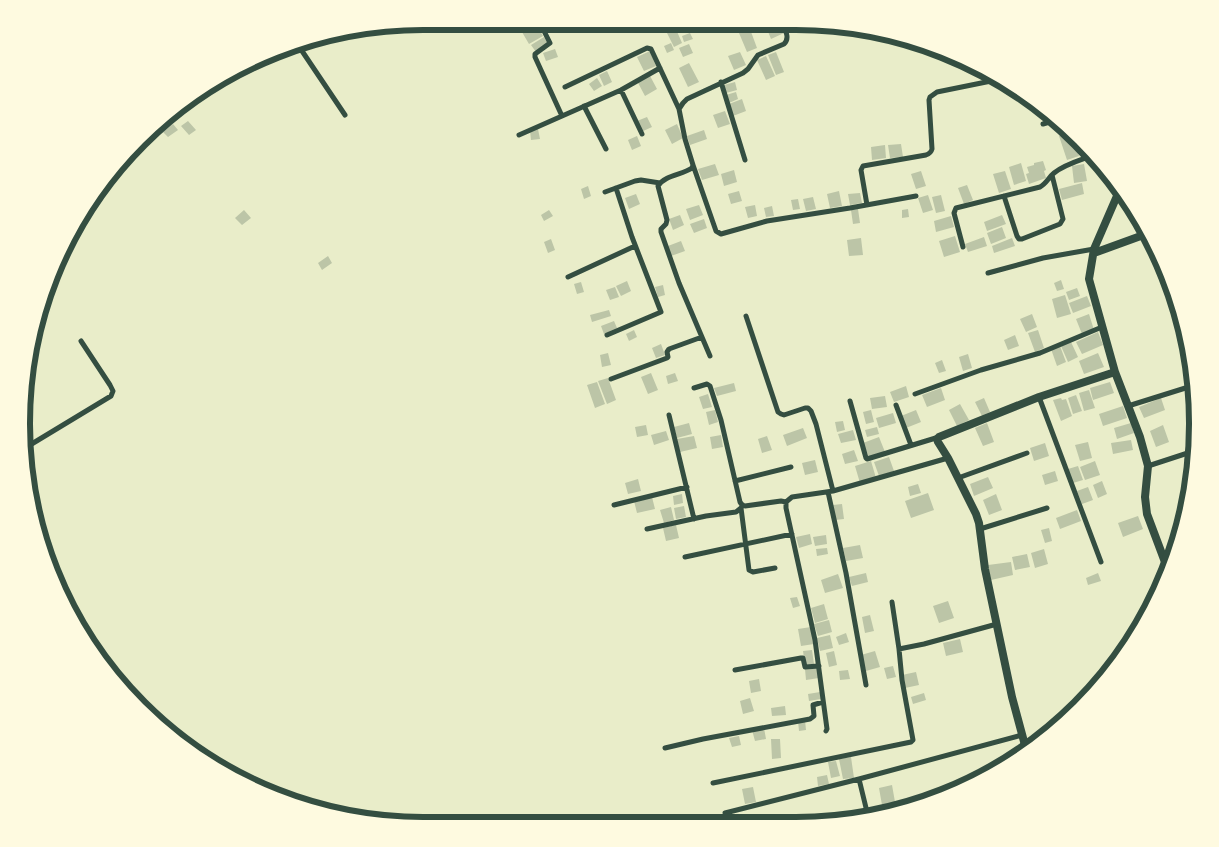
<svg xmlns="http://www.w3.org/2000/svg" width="1219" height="847" font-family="'Source Serif 4',serif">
<rect width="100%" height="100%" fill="#e9edc9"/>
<path fill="#bcc5a7" d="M770,21H779L784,33L771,39L765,24Z
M536,24L543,36L529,44L522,32Z
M675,27L682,43L674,47L666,31Z
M750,29L757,48L747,52L739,33Z
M690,33L693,39L684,42L682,36Z
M544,37L549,45L536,52L531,45Z
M671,43L674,50L667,53L664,46Z
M689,44L693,53L683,57L679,48Z
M555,49L558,57L546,61L543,53Z
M650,51L656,66L644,71L637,57Z
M740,52L746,65L734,70L728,56Z
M776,52L784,72L776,75L768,55Z
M766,56L775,76L766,80L757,60Z
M689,63L699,82L688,87L679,68Z
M607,71L612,82L604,86L599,75Z
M649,74L657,89L645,96L637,81Z
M597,78L602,86L594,91L589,84Z
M735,82L737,90L726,93L724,85Z
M736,92L738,99L729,103L726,95Z
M742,99L746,111L733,116L729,104Z
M725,111L730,124L718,128L713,115Z
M647,117L652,127L641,132L637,121Z
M188,121L196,130L189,135L181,126Z
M173,124L178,130L168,137L163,132Z
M677,124L683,138L672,144L665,130Z
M538,129L540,139L531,140L530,130Z
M704,130L707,139L690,145L687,136Z
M1068,134L1073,137L1079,156L1067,160L1059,136Z
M637,136L641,146L632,150L628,140Z
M1076,140L1086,148L1088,150L1080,153Z
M901,144L903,157L890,158L888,145Z
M885,145L886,158L872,160L871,147Z
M1043,161L1046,170L1044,171L1046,178L1029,184L1026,174L1029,173L1027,167L1034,165V163Z
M1021,163L1026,181L1014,185L1009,167Z
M715,164L719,175L702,180L698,169Z
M1084,164L1087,181L1074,183L1072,166Z
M734,170L737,182L724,186L721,174Z
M921,171L926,186L916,189L911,174Z
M1005,171L1011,189L999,193L993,174Z
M1082,183L1084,194L1062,200L1059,189Z
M967,185L973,200L964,204L958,188Z
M588,186L591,196L584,199L581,189Z
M739,191L742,201L731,204L728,194Z
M839,191L842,206L830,208L827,194Z
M860,193L862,203L850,205L848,194Z
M636,194L640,204L629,209L625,198Z
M928,195L933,210L923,213L918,198Z
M941,195L945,211L936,213L932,197Z
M813,197L816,209L806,211L803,199Z
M798,199L800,209L793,210L791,200Z
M699,205L703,215L690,220L686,209Z
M755,205L757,216L748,218L745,207Z
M772,206L774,216L766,217L764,208Z
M858,209L860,223L853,224L851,210Z
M908,209L909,217L902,218V210Z
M244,210L251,218L242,225L235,218Z
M549,210L553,216L544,221L541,215Z
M680,215L684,225L673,230L669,219Z
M1002,215L1006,224L987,231L984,222Z
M951,216L954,227L936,232L934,221Z
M704,219L707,228L694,233L690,224Z
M1002,227L1006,238L991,244L987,233Z
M955,236L960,252L944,257L939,241Z
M984,237L987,246L968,252L965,244Z
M861,238L863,255L849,256L847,240Z
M1012,238L1015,246L994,253L992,246Z
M551,239L555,250L548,253L544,242Z
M681,241L685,251L671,256L668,246Z
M328,256L332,263L322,270L318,263Z
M1061,280L1064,289L1057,291L1054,283Z
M627,281L631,291L621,296L616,286Z
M581,282L584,292L577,294L574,284Z
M663,285L665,295L658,297L655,287Z
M615,287L619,297L610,300L606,290Z
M1077,288L1080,296L1069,300L1066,292Z
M1065,295L1071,314L1057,318L1052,299Z
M1087,296L1091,306L1073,313L1069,303Z
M609,310L611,316L592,322L590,315Z
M1032,314L1037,327L1026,332L1020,319Z
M1089,314L1094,330L1082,334L1076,319Z
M614,321L617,328L604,334L601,326Z
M634,330L637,337L629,341L626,334Z
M1038,330L1044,348L1035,352L1028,333Z
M1098,332L1103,345L1082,354L1076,342Z
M1015,335L1019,346L1008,350L1004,340Z
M1071,342L1078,357L1068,362L1061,346Z
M661,344L665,355L656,358L652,348Z
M1060,346L1066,362L1057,366L1051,349Z
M608,353L611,365L602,367L600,355Z
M1098,353L1104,367L1084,374L1079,361Z
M968,354L972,368L963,371L959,357Z
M942,360L946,371L939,373L935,363Z
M651,373L658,390L648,394L641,377Z
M675,373L678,381L668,384L666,376Z
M608,378L616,400L607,404L598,381Z
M597,382L605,404L595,408L587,385Z
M1110,382L1114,393L1093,400L1090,388Z
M734,383L736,391L717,396L714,388Z
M906,386L909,397L894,402L890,392Z
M941,388L945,400L927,407L922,395Z
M1089,390L1095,408L1084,411L1079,393Z
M708,394L712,407L703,409L699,397Z
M1076,395L1082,411L1073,414L1068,398Z
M885,396L887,407L872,409L870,398Z
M984,398L990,412L982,416L975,402Z
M1061,398L1062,400L1066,399L1072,416L1061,421L1053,400Z
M1161,398L1165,410L1144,418L1139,407Z
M960,404L969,420L957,426L949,410Z
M1123,406L1127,418L1103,426L1099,414Z
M715,410L718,422L709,425L706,412Z
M871,410L874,422L866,424L863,412Z
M916,410L921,422L906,428L901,416Z
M893,413L896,423L879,428L876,418Z
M843,421L845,430L837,432L835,422Z
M689,423L692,434L677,438L674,427Z
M987,423L994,442L983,446L975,428Z
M1131,423L1134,433L1117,439L1114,428Z
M646,425L648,435L637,437L635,427Z
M1163,425L1169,442L1156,447L1150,431Z
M877,427L879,434L867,437L865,430Z
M803,428L807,438L787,446L783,435Z
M1196,429L1197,445L1191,447L1187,431Z
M853,430L856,440L841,443L838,434Z
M666,431L669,440L654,445L651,435Z
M721,435L723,447L712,449L710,437Z
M694,436L697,448L680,452L677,439Z
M767,436L772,450L762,453L758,439Z
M879,437L885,452L869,457L863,443Z
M1131,440L1133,450L1113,454L1111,443Z
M1088,442L1092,458L1080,461L1075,445Z
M1045,443L1049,456L1034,461L1030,448Z
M854,450L858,461L845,464L842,454Z
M1196,453L1194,467L1188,469L1184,459Z
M889,457L894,471L879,476L874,462Z
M815,460L818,472L805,475L802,463Z
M871,461L876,478L860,483L855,466Z
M1095,461L1100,475L1085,480L1080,467Z
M1078,466L1083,480L1073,483L1068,469Z
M1055,471L1058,481L1045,485L1042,475Z
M988,477L993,488L974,496L970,484Z
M638,479L641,491L628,494L625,483Z
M1102,481L1107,494L1098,498L1093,485Z
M918,484L921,493L910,496L908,487Z
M1088,487L1093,500L1082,504L1077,491Z
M928,493L934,510L911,518L905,501Z
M682,494L683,503L674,505L673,496Z
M996,494L1002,510L989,515L983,500Z
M652,497L655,509L637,513L634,501Z
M842,504L844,519L835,520L833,505Z
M684,506L686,517L676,519L674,508Z
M671,507L674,520L664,523L660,510Z
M1077,510L1081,521L1060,529L1056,518Z
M1138,516L1143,529L1123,537L1118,523Z
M676,525L679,538L666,541L663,528Z
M1049,528L1052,541L1045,543L1041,530Z
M810,534L812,544L799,548L796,537Z
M826,535L827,544L815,546L813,537Z
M860,545L863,558L846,561L843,548Z
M827,548L828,554L817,556L816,549Z
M1044,549L1048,564L1035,568L1031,553Z
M1027,554L1030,567L1015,570L1012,557Z
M1011,562L1013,575L991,580L988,565Z
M866,573L868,582L852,586L849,577Z
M1098,573L1101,581L1088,585L1086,578Z
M838,574L843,588L825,593L821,580Z
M797,597L800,606L793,608L790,598Z
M948,601L954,618L939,623L933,606Z
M824,604L828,619L815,623L811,608Z
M870,615L874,631L865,633L862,617Z
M829,620L832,632L818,636L814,624Z
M811,627L814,644L801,646L798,629Z
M846,633L849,642L839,645L836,637Z
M830,635L833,648L820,651L817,638Z
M960,639L963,652L946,656L943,643Z
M812,650L814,664L805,665L803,651Z
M834,651L837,665L829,667L826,653Z
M875,651L880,667L866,671L861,655Z
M893,666L896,677L887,679L884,668Z
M817,667L819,678L806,680L805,669Z
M848,670L850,679L840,680L839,671Z
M916,672L919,685L905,688L902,675Z
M759,679L761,691L751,693L749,681Z
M820,692L821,699L809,701L808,694Z
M924,693L926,700L913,704L911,697Z
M750,698L754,711L743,714L740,701Z
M785,706L786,715L772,716L771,708Z
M805,720L806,730L799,731L798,721Z
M764,728L766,739L755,741L752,730Z
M739,736L741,745L732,747L729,738Z
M771,739H780L781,758L772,759Z
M851,757L854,778L843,779L839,759Z
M836,761L840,776L831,778L828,762Z
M827,775L829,784L818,786L817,777Z
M892,785L895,802L882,805L879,788Z
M753,787L756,802L745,804L742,789Z"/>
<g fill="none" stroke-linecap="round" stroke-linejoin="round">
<path stroke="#344e41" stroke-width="5" d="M539,21L550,43L535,54V57L562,116
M298,45L345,115
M721,82L745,160
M565,87L647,48L651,49L679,109
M621,90L642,134
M187,100L205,87
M584,106L606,149
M1043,124L1053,121
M519,135L621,90L660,68
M693,165L716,231L721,234L767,221L850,208L916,196
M605,192L635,181L641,180L660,183
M1004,196L1017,236L1019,239H1022L1060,224L1063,219L1052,175
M867,205L861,170L863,166L926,155C929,154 931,153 932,149L929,100L930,97L937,92L1001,79
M963,247L954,213L956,208L1040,187C1046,184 1049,177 1054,173C1065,164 1081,160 1094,155
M988,273L1043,258L1094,249
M568,277L635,246
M746,316L778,412L781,414L784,415L805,408H808L811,411L816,424L833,491
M607,335L661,312L632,237L616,188
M710,356L679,283L661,232V229L666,224L667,220L658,186C665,175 682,175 692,168L693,165L685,139L679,109L683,103L687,99L743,73L748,69L758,55L784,44C791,37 784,29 781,21
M611,379L667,358L668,357L667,352L669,349L702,337
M694,388L707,384L710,386L721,420L740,502L742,505L745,506L781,501L786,502
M915,394L981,370L1040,353L1102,327
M1039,397L1101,562
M850,401L866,458L867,459L939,437
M896,405L911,445
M1128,406L1195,385
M669,415L694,519
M25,448L111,396L113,391L110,385L81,341
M1148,466L1197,450
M958,478L1027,453
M735,481L791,467
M828,492L846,573L866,685
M614,505L687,487
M741,508L749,570L753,572L775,568
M647,529L706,516L736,512L741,508L743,505
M980,529L1047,508
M685,557L792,534
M899,649L924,644L997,624
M735,670L801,658H803L805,667L819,666
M826,731L827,729L815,640L786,508V502L792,497L833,491L948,458
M665,748L703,739L810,719L814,716L813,705L823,702
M859,779L868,816
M713,783L911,742L913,740L902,680L899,649L892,602
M725,813L859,779L1022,735"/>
<path stroke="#344e41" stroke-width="8" d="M1094,253L1149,233
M1115,372L1089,279L1094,249L1120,189
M1026,749L1012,697L985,569L979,523L976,514L948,458L938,442L937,439L939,437L1039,397L1115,372L1140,437L1148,466L1145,497L1147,514L1168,570"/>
</g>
<path d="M0 0H1219V847H0ZM423 30H796A393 393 0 0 1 1189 423V424A393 393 0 0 1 796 817H423A393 393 0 0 1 30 424V423A393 393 0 0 1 423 30Z" fill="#fefae0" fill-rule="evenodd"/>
<path fill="none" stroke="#344e41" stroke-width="6" d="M423 30H796A393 393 0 0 1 1189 423V424A393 393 0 0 1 796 817H423A393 393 0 0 1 30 424V423A393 393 0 0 1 423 30Z"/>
</svg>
